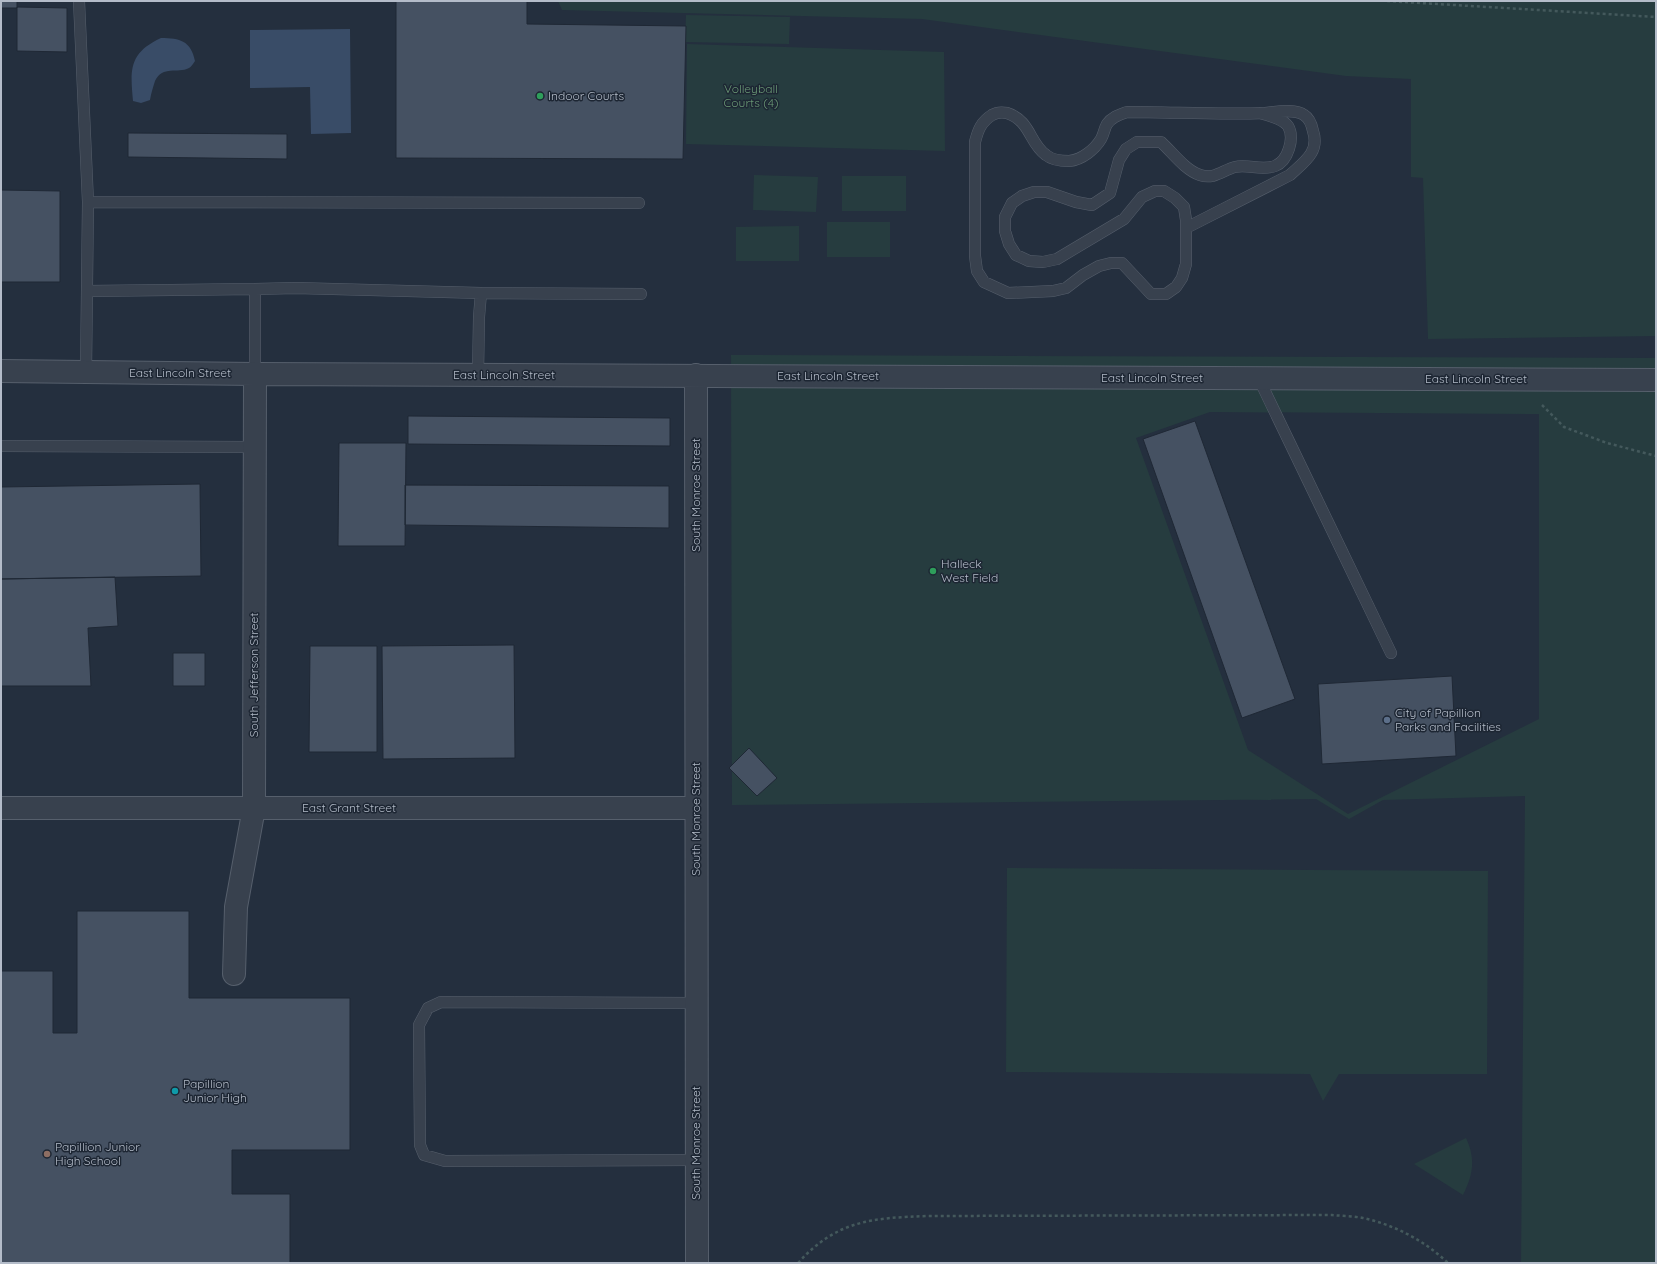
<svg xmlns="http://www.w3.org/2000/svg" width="1657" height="1264" font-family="Quicksand,sans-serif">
<rect width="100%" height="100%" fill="#242f3e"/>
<path fill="#263c3f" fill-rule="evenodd" d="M558,1H1656V336L1428,339L1423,178L1411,177V79L1346,76L922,19L562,10Z
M686,15L790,17L789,44L685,42Z
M687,44L944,52L945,151L686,144Z
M754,175L818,177L816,212L753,210Z
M842,176H906V211H842Z
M827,222H890V257H827Z
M799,226V261H736V227Z
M731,355L1656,358V1263H1521L1525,796L1383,800L1349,819L1316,799L732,805ZM1210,412L1539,414V719L1348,814L1248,750L1136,438Z
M1007,868L1488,871L1487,1074H1339L1323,1101L1310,1074L1006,1072Z
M1466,1138C1476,1159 1473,1175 1463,1195L1414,1164Z"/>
<path fill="#394c67" d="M350,29L351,133L311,134L310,87L250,88V30Z
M161,38C180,38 191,41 195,61C193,64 191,67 189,68C177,74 163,65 155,81C153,87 151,94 150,100L141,103L133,101C130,69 129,53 161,38Z"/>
<path fill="#455162" stroke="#1f2835" d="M1,1H17V8H1Z
M396,1H527V24L686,26L683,159L396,158Z
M17,7L67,8V52L17,51Z
M128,133L287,134V159L128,157Z
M1,190L60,191V282H1Z
M408,416L670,418V446L408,444Z
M1195,421L1295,699L1242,718L1143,439Z
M339,443H406L405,546H338Z
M200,484L201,576L1,579V487Z
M405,485L669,486V528L405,525Z
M115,577L118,626L88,628L91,686H1V579Z
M514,645L515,758L383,759L382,646Z
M310,646H377V752H309Z
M173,653H205V686H173Z
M1452,676L1456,756L1322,764L1318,684Z
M749,748L777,778L757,796L729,768Z
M77,911H189V998H350V1150H232V1194H290V1263H1V971H53V1033H77Z"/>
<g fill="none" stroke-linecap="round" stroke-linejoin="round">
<defs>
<path id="lane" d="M79,1L88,202L86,373
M88,202L639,203
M1186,228L1290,175C1304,162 1320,152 1313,131C1312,126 1309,118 1304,115C1295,108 1276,112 1265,113C1220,115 1173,112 1127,112C1119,115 1112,117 1107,124C1104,129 1104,134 1101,139C1095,149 1082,160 1069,161C1062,161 1052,160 1046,155C1029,143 1031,121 1007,113C1002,112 997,112 992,115C981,122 978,130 975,142V256L977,271L984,282L1008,293L1053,291L1066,288L1083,275L1099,266L1111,263H1122L1151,294H1166L1176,287L1182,278L1186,264V220L1184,207L1175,198L1164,191H1155L1142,197L1124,219L1057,259L1043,262L1029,261L1016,255L1009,244L1005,231V217L1012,203L1022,196L1034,192H1047L1076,202L1092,205L1110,193L1119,160L1126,149L1137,142H1161C1173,153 1185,170 1200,175C1214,180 1223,170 1235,167C1248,164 1262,171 1275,166C1288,161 1295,138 1288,126C1282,118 1269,116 1260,113
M255,289L296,288L481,293L479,317L478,375
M87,291L255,289V374
M481,293L641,294
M1259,379L1391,653
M1,446L254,447
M696,1003L441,1002L428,1008L419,1025L420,1145L424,1155L445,1161L696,1160"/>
<path id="street" d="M1,371L255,374L1656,380
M696,375L697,1263
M1,808H696
M234,974L236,907L254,808L255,374"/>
</defs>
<use href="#lane" stroke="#565f6c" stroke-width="12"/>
<use href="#street" stroke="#565f6c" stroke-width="24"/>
<path stroke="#44595c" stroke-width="2.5" stroke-dasharray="3 3" stroke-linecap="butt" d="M1387,1L1656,17
M1542,405L1564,427L1607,443L1656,456
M798,1263C837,1220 872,1218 928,1216L1332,1215C1342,1216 1353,1216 1363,1218C1395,1225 1425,1241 1448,1263"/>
<use href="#lane" stroke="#38414e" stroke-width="11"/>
<use href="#street" stroke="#38414e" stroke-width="22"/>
</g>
<g fill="#2e9e5b" stroke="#1d2633" stroke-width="1.5">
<circle cx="540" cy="96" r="4"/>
<circle cx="933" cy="571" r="4"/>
</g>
<circle fill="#5c6f8a" stroke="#1d2633" stroke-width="1.5" cx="1387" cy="720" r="4"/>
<circle fill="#0f9aa8" stroke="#1d2633" stroke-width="1.5" cx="175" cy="1091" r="4"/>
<circle fill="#8d6e63" stroke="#1d2633" stroke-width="1.5" cx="47" cy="1154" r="4"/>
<g text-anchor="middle" stroke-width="3" stroke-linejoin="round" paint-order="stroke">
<g font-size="12" fill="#6b9a76" stroke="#1d2633">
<text x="751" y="93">Volleyball<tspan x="751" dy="14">Courts (4)</tspan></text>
</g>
<g font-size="12" fill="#b4bcc9" stroke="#1d2633" text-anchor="start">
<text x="548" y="100">Indoor Courts</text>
<text x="941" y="568">Halleck<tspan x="941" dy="14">West Field</tspan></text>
<text x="1395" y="717">City of Papillion<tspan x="1395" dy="14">Parks and Facilities</tspan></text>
<text x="183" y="1088">Papillion<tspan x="183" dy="14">Junior High</tspan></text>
<text x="55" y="1151">Papillion Junior<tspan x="55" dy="14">High School</tspan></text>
</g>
<g font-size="12" fill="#b4bcc9" stroke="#1d2633">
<text x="180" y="377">East Lincoln Street</text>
<text x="504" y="379">East Lincoln Street</text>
<text x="828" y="380">East Lincoln Street</text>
<text x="1152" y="382">East Lincoln Street</text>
<text x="1476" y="383">East Lincoln Street</text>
<text transform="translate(696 495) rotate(-90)" y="4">South Monroe Street</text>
<text transform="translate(254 675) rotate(-90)" y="4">South Jefferson Street</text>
<text x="349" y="812">East Grant Street</text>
<text transform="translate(696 819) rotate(-90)" y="4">South Monroe Street</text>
<text transform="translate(696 1143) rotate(-90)" y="4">South Monroe Street</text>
</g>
</g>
<rect width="1657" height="1264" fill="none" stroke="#b4bcc9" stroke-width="4"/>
</svg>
